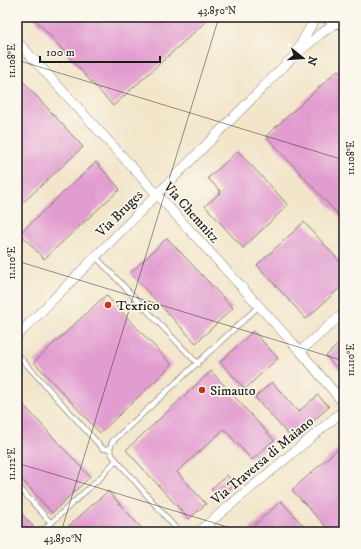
<svg xmlns="http://www.w3.org/2000/svg" width="361" height="549" font-family="'IM FELL DW Pica',serif">
<rect width="100%" height="100%" fill="#fbf7ec"/>
<filter id="ink" filterUnits="userSpaceOnUse"><feTurbulence type="fractalNoise" baseFrequency=".025" numOctaves="2"/><feDisplacementMap in="SourceGraphic" scale="8" xChannelSelector="R" yChannelSelector="G"/><feConvolveMatrix kernelMatrix="1 2 1 2 8 2 1 2 1" color-interpolation-filters="sRGB"/></filter>
<filter id="wash" filterUnits="userSpaceOnUse"><feTurbulence type="fractalNoise" baseFrequency=".012" numOctaves="4" result="noise"/><feDisplacementMap in="SourceGraphic" scale="16" xChannelSelector="R" yChannelSelector="G"/><feGaussianBlur stdDeviation="0.9" result="paint"/><feColorMatrix in="noise" values="0 0 0 0 0 0 0 0 0 0 0 0 0 0 0 0 0 1.4 0 .05"/><feComposite in="paint" operator="in"/></filter>
<g filter="url(#wash)">
<rect width="100%" height="100%" fill="#f2e5c9"/>
<g id="blocks">
<path fill="#e29dd0" d="M33,17H86L93,24L100,17H211L113,106Z
M338,70L344,77V221L266,136Z
M17,75L83,147L17,208Z
M238,151L288,205L243,248L205,206L221,192L208,178Z
M96,162L120,189L44,259L20,233Z
M304,222L344,266V284L306,319L257,265Z
M167,238L233,308L196,343L130,273Z
M106,295L172,365L100,433L34,362Z
M253,331L278,358L245,389L220,362Z
M344,339V376L326,356Z
M211,371L274,440L252,460L224,429L177,472L206,504L189,519L126,450Z
M272,382L298,412L318,395L329,407L292,439L255,397Z
M17,398L90,477L52,513L17,474Z
M341,446L344,449V532H323L327,528L292,490Z
M227,475L235,484L219,498L211,489Z
M108,491L145,532H62Z
M281,501L309,532H247Z
M17,509L33,526L27,532H17Z"/>
</g>
</g>
<g filter="url(#ink)">
<use href="#blocks" fill-opacity="0" stroke="#878072" stroke-width="1"/>
<g fill="none" stroke-linecap="round" stroke-linejoin="round">
<defs>
<path id="lane" d="M96,257L198,364
M17,354L103,449H110
M17,485L51,523
M207,524L214,532
M41,532L102,476L116,460
M179,532L112,455L110,449L112,442L259,306"/>
<path id="street" d="M17,41L300,351L344,404
M297,50L316,17
M17,336L292,58L320,34L338,22
M300,351L344,313
M198,532L344,410"/>
<path id="secondary" d="M327,17L338,22H344"/>
</defs>
<use href="#lane" stroke="#878072" stroke-width="6"/>
<use href="#street" stroke="#878072" stroke-width="10"/>
<use href="#secondary" stroke="#878072" stroke-width="14"/>
<use href="#lane" stroke="#fff" stroke-width="4.5"/>
<use href="#street" stroke="#fff" stroke-width="9"/>
<use href="#secondary" stroke="#fff" stroke-width="12"/>
</g>
</g>
<path fill="none" stroke="#1c1c1c" stroke-width="1" stroke-opacity="0.45" d="M17,60L344,160M17,261L344,361M17,463L244,532M61,532L219,17M340,532L344,518"/>
<g fill="#c8321e" stroke="#fbf7ec" stroke-width="1.5">
<circle cx="108" cy="305" r="4"/>
<circle cx="202" cy="390" r="4"/>
</g>
<g text-anchor="middle" stroke-width="3.5" stroke-linejoin="round" paint-order="stroke">
<g font-size="14" fill="#1c1c1c" stroke="#fbf7ec">
<text transform="translate(192 212) rotate(48)" y="5">Via Chemnitz</text>
<text transform="translate(119 213) rotate(-45)" y="5">Via Bruges</text>
<text transform="translate(262 460) rotate(-40)" y="5">Via Traversa di Maiano</text>
</g>
<g font-size="14" fill="#1c1c1c" stroke="#fbf7ec" text-anchor="start">
<text x="116" y="310">Texrico</text>
<text x="210" y="395">Simauto</text>
</g>
</g>
<rect width="361" height="549" fill="none" stroke="#fbf7ec" stroke-width="44"/>
<g transform="translate(303 58) rotate(107)" stroke="#fbf7ec" stroke-width="3" paint-order="stroke">
<path d="M0-3L7 15L0 10L-7 15Z" fill="#1c1c1c"/>
<text y="-6" font-size="11" font-weight="bold" text-anchor="middle" fill="#1c1c1c">N</text>
</g>
<path d="M40 56v6h120v-6" fill="none" stroke="#1c1c1c" stroke-width="2"/>
<text x="46" y="56" font-size="12" fill="#1c1c1c" stroke="#fbf7ec" stroke-width="3" paint-order="stroke">100 m</text>
<rect x="22" y="22" width="317" height="505" fill="none" stroke="#1c1c1c" stroke-width="1.5"/>
<g font-size="10" text-anchor="middle" fill="#1c1c1c">
<text x="217" y="14">43.850°N</text>
<text transform="translate(11 61) rotate(-90)" y="4">11.108°E</text>
<text transform="translate(350 158) rotate(-90)" y="4">11.108°E</text>
<text transform="translate(11 263) rotate(-90)" y="4">11.110°E</text>
<text transform="translate(350 360) rotate(-90)" y="4">11.110°E</text>
<text transform="translate(11 464) rotate(-90)" y="4">11.112°E</text>
<text x="63" y="542">43.850°N</text>
</g>
</svg>
